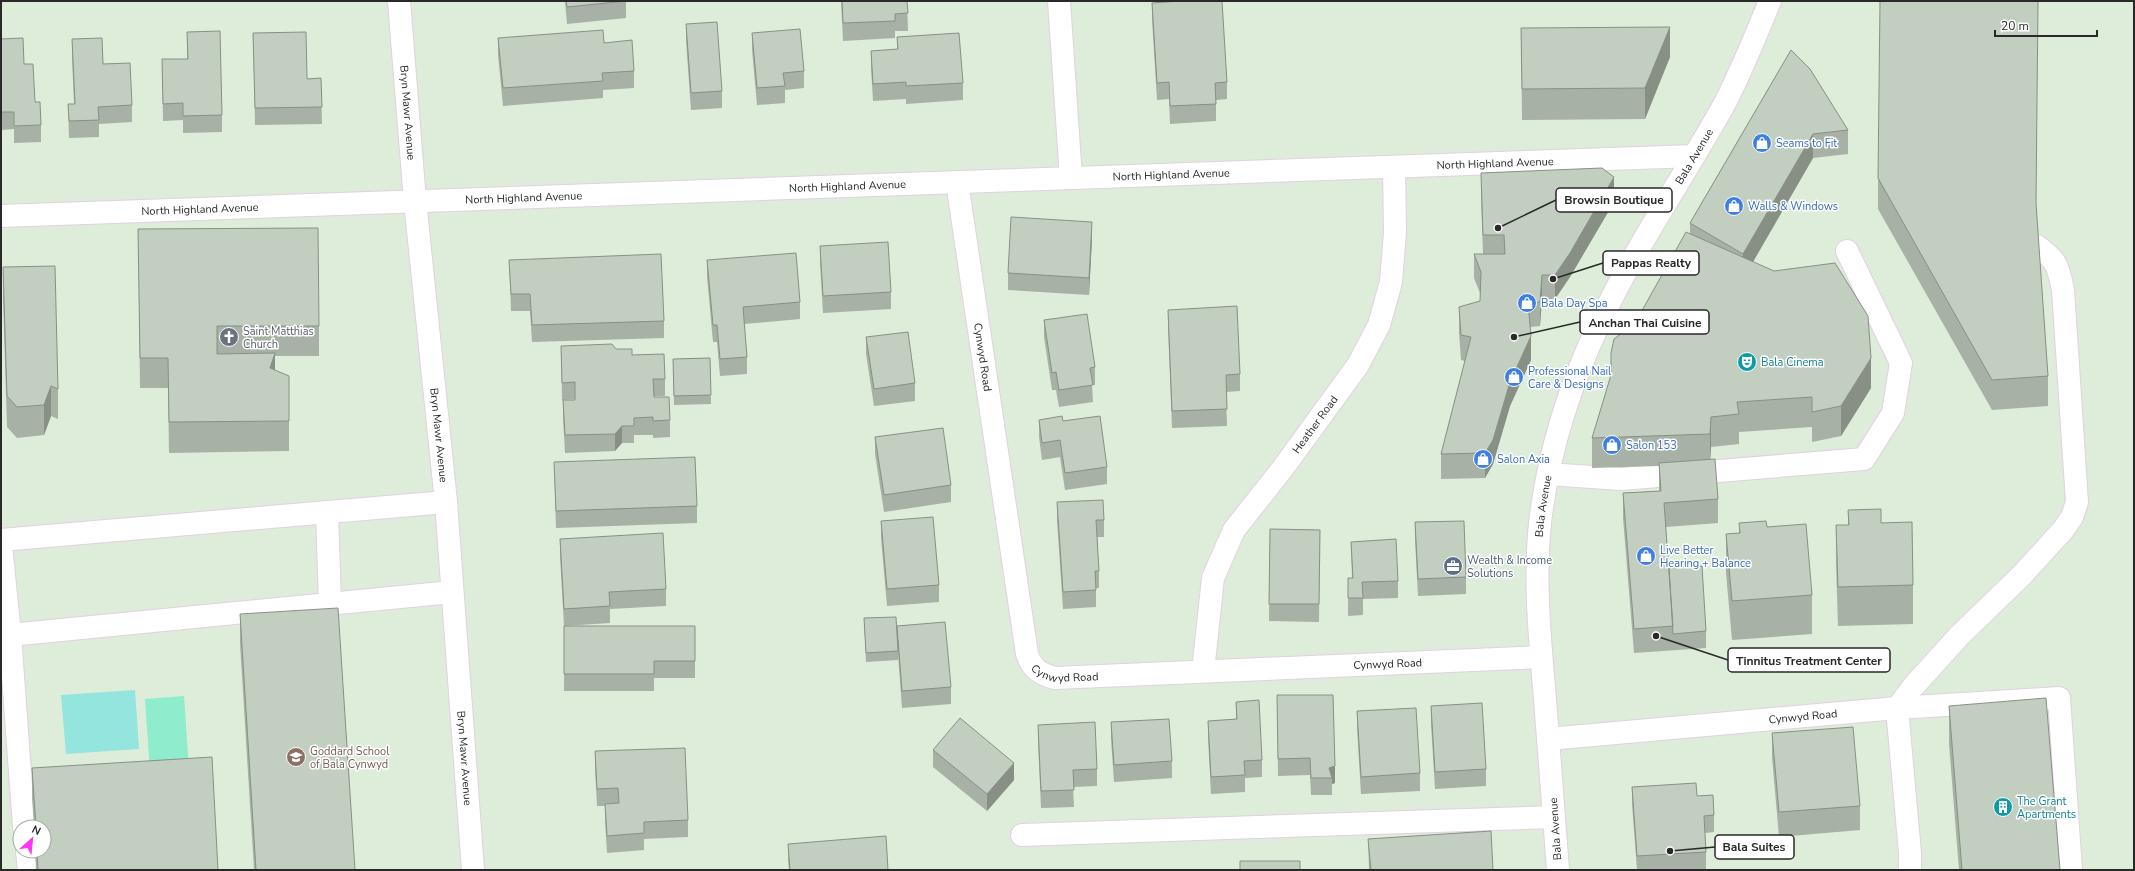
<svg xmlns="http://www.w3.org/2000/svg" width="2135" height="871" font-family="'Nunito Sans',sans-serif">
<rect width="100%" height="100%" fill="#deecda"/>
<path fill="#94e5de" d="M135,690L139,749L66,754L61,695Z"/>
<path fill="#8fedce" d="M184,696L189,769L150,772L145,699Z"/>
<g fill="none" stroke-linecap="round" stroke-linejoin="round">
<defs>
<g id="minor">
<path id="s1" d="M399,1L415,201L446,502L473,870"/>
<path d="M1059,1L1071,178"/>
<path id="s2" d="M957,182L1027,654C1032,669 1040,674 1055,678L1541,657"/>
<path id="s3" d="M1,216L1694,156"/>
<path d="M1548,474L1621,479L1864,459L1893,413L1901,363L1847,251"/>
<path d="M327,512L330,604"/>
<path d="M1,540L446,502"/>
<path d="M1,545L10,635L452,592"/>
<path d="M10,635L24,827"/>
<path id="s4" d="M1203,671L1213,578L1234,530L1283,468L1358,365L1379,325L1391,282L1395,233L1394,167"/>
<path d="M1897,708L1912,688L1959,636L2022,575L2063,530L2072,517L2077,502L2063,290C2058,265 2057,261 2037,246"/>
<path d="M1897,708L1910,853V870"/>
<path id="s5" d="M1548,739L1897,708L2059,698L2071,870"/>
<path d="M1022,835L1554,817"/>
<path d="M27,851L29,870"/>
<path id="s6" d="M1558,870C1554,813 1549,756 1545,699C1540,641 1534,582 1540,523C1548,454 1569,387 1599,324C1635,247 1684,177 1725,103C1742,70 1756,35 1770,1"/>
</g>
</defs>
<use href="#minor" stroke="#e3d0e2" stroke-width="24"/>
<use href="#minor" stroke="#fff" stroke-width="22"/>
</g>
<path fill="#a7b1a5" d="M565,1H626V18L567,24Z
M841,1H907L908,31H895V38L843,41Z
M1152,3L1227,82V99L1216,100V121L1170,124L1169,99L1157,100L1152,20Z
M686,24L722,91V108L691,110L686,41Z
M1521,28L1670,57L1645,119L1522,120Z
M187,32L222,115V132L183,133V120L163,121L162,59H187Z
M253,33L307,79L321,78L322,124L255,125Z
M752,33L804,71V88L785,90V103L757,105L752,50Z
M897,37L963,83V100L906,104V99L873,101L871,68V51L897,49Z
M498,38L604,43L634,71V88L603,90V98L503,106L498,55Z
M1,39L24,64L41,125V142L14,143V129L1,130Z
M72,39L103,64L132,105V122L99,124V137L69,138L68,104H74L72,56Z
M1791,50L1848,130V154L1813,158L1753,262L1871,388L1841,436L1812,442V427L1739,432V444L1711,447L1710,459L1718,499V523L1666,527L1669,568L1706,631V648L1634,653L1623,518V493L1659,491V466L1592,468V438L1611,377V353L1635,323L1690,234V223Z
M1481,173L1614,202L1570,277L1555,299H1542L1540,326L1530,327L1531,360L1510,406L1493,464L1485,478L1441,479V454L1465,361L1461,360L1459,332V307L1480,301V293L1474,278V254H1483L1481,198Z
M1878,178L2036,207L2048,376V406L1992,410L1878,209Z
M138,229L319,326V356H275V370L289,421V451L169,453L168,388H140Z
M1092,239L1089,295L1008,290V273Z
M820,246L891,292V309L823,313L820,263Z
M509,260L664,321V338L532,342L530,311H511Z
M707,260L800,302V319L744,324L747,357V374L720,376L717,342H713L707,277Z
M3,267L58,389V419L51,416L44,435L17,438L7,427L3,298Z
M1168,310L1240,374V391L1226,392L1227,426L1172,428L1168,327Z
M1044,320L1095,367V385H1092L1093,402L1059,407L1056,390H1052L1044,337Z
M866,337L915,383V401L874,406L866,354Z
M561,346L616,349L632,355L665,379V396H654L670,420V437L653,438V435H634V443H622L615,451L565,453L563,418V400H575V399L562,400Z
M710,358L711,404L674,405L673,359Z
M1039,420L1063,421L1107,467V484L1065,490L1060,457L1042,460L1039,437Z
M875,437L951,485V502L884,512L875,454Z
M554,462L697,506V523L556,528Z
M1057,502L1104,520V537H1097L1099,571V588H1096V607L1063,609L1057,520Z
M1848,510L1881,523L1913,585V624L1838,626L1836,564V525H1848Z
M881,521L939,585V602L887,606L881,538Z
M1415,522L1466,577V594L1418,596L1415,540Z
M1739,523L1767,527L1812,595V634L1732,640L1726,573V534L1739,533Z
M1270,529L1320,530L1319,622L1269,621Z
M560,539L666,589V606L610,609V623L564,626H695V678H654V691H564V626L560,556Z
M1351,542L1398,581V598L1363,599V615L1348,616V578H1352Z
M240,614L355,870H254L240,644Z
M864,618L897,634V626L951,687V704L902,708L898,655V660L866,662Z
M1277,695H1333L1335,783L1332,784V795H1311L1310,775L1278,776Z
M1236,702L1262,760V777L1245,778V792L1211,794L1208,738V721L1236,719Z
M1431,706L1486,769V786L1435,789L1431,724Z
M1949,706L2060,870H1959L1949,744Z
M1357,711L1420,773V791L1361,794L1357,728Z
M1111,722L1172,761V778L1114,782L1111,739Z
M1038,725L1097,769V786L1073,787L1074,807L1041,808L1038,742Z
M1772,733L1860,806V830L1779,837L1772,757Z
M933,750L1014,780L987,811L933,767Z
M595,751L688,820V837L644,839V850L607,853L605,821V806H597L595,769Z
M32,768L218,870H36L35,851H44V827H34L32,798Z
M1632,787L1697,796L1714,815V832L1705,833L1706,852V869L1694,870H1637L1632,804Z
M1368,839L1493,870H1369Z
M788,844L888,870H789L788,861Z"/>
<path fill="#889086" d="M1670,27V57L1645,119V88Z
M1813,134V158L1743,279V254Z
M1614,177V202L1570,277L1555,299V275Z
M1092,222V239L1089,295V278Z
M1542,275V299L1540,326V302Z
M1531,336V360L1510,406L1493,464L1485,478V453L1510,382Z
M275,353V383L270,368Z
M1871,358V388L1841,436V406Z
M51,386V416L44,435V405Z
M1711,417V447L1710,464V434Z
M622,426V443L615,451V434Z
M1014,763V780L987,811V794Z
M1335,766V783L1332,784V778L1329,768Z"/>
<path fill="#c2cec0" stroke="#889086" d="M566,1H626L567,7Z
M842,1H907L908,13L895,14V21L843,23Z
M1181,1H1222L1227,82L1215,83L1216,104L1170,106L1169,82L1157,83L1152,3Z
M1880,1H2038L2036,203L2048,376L1992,380L1878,178Z
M717,22L722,91L691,93L686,24Z
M1670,27L1645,88L1522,89L1521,28Z
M800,29L804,71L783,73L785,86L757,88L752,33Z
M603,30L604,43L632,40L634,71L602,73L603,81L503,88L498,38Z
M220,31L222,115L183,116V103L163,104L162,59H188L187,32Z
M306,32L307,79L321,78L322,107L255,108L253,33Z
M959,33L963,83L906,86V82L873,84L871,51L898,49L897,37Z
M23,38L24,64H33L35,102H40L41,125L14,126V112H1V39Z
M102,38L103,64L130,63L132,105L98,107L99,120L69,121L68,104H75L72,39Z
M1791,50L1810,69L1848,130L1813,134L1743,254L1690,223Z
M1602,168L1614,177L1570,253L1555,275H1542L1540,302L1528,303L1531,336L1510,382L1493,440L1485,453L1441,454L1471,337L1461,335L1459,307L1480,301L1481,272L1474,254H1505L1504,235H1483L1481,173Z
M1011,217L1092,222L1089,278L1008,273Z
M318,228L319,326H217V354L275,353L270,368L289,376V421L169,422L168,358H140L138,229Z
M1686,232L1774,271L1835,263L1868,316L1871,358L1841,406L1812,412V397L1737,402L1739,414L1711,417L1710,434L1592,438L1611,375V353L1614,339L1635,323Z
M888,242L891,292L823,296L820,246Z
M796,253L800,302L743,307L747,357L720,359L717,325H713L707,260Z
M661,254L664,321L532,325L530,294H511L509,260Z
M55,266L58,389L51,386L44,405L17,407L7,396L3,267Z
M1237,306L1240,374L1226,375L1227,409L1172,411L1168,310Z
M1087,314L1095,367L1090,368L1093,385L1059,390L1056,372L1052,373L1044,320Z
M908,332L915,383L874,389L866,337Z
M612,344L616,349H632V355L664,354L665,379H653L654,397H669L670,420L653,421V417L634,418V426H622L615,434L565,435L563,400H575V382L562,383L561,346Z
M710,358L711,395L674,396L673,359Z
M1062,416L1063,421L1100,416L1107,467L1065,473L1060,440L1042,443L1039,420Z
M943,428L951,485L884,495L875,437Z
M695,457L697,506L556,511L554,462Z
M1715,459L1718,499L1664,503L1673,626L1634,629L1623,493L1661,491L1659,463Z
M1103,500L1104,520H1096L1099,571H1095L1096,590L1063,592L1057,502Z
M1881,509V523L1912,522L1913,585L1838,587L1836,525H1849L1848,510Z
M933,517L939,585L887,589L881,521Z
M1464,521L1466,577L1418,579L1415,522Z
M1766,521L1767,527L1806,524L1812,595L1732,601L1726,534L1740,533L1739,523Z
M1270,529L1320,530L1319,604H1269Z
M663,533L666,589L609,592L610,606L564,609L560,539Z
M1396,539L1398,581L1362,582L1363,598H1348V578H1353L1351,542Z
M1702,566L1706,631L1673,634L1669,568Z
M338,608L355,870H256L240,614Z
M896,617L898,651L866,653L864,618Z
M945,622L951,687L902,691L897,626Z
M564,626H695V661H654V674H564Z
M1277,695H1333L1335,766L1329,768L1332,778H1311L1310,758L1278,759Z
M2046,698L2060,870H1962L1949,706Z
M1259,700L1262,760L1244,761L1245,775L1211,777L1208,721L1237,719L1236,702Z
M1482,703L1486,769L1435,772L1431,706Z
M1416,708L1420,773L1361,777L1357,711Z
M960,718L1014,763L987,794L933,750Z
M1169,719L1172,761L1114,765L1111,722Z
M1095,722L1097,769L1073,770L1074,790L1041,791L1038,725Z
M1853,727L1860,806L1779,812L1772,733Z
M685,748L688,820L644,822V833L607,836L605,804L619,803L618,788L597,789L595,751Z
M212,757L218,870H38L37,851H44V827H36L32,768Z
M1696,783L1697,796L1713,795L1714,815L1704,816L1706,852L1637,856L1632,787Z
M1491,831L1493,870H1371L1368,839Z
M886,836L888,870H790L788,844Z
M1240,861H1300V870H1240Z"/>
<defs>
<symbol id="shop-disc" viewBox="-11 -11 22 22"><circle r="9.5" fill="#3f7fe0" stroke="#fff"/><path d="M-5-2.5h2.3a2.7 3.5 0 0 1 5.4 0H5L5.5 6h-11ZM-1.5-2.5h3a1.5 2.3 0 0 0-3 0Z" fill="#fff"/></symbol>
<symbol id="church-disc" viewBox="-11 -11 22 22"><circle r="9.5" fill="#6b7280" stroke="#fff"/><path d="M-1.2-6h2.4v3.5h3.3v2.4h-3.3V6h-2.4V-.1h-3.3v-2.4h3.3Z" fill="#fff"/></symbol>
<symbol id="theatre-disc" viewBox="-11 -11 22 22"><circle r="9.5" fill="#0f9aa8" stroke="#fff"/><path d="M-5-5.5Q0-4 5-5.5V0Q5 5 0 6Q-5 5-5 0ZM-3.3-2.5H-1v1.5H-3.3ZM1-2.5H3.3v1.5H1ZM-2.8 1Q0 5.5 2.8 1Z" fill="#fff"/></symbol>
<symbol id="office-disc" viewBox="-11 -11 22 22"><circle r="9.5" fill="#5c6f8a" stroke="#fff"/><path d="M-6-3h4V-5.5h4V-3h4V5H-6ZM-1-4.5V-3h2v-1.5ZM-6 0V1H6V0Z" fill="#fff"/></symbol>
<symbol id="school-disc" viewBox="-11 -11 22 22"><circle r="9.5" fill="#8d6e63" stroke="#fff"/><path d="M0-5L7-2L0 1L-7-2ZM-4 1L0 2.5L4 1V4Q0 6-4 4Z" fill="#fff"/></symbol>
<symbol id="building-disc" viewBox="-11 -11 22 22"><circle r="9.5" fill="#0f9aa8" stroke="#fff"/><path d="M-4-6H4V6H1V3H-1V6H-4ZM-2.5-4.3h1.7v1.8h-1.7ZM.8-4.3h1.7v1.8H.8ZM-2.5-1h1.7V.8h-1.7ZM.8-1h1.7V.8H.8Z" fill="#fff"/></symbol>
</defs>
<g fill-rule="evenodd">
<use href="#shop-disc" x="1751" y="132" width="22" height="22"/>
<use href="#shop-disc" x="1723" y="195" width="22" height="22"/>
<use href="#shop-disc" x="1516" y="292" width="22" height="22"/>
<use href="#church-disc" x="218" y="326" width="22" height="22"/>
<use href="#theatre-disc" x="1736" y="351" width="22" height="22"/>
<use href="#shop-disc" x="1503" y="366" width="22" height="22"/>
<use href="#shop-disc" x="1601" y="434" width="22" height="22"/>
<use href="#shop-disc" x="1472" y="448" width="22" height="22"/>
<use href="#shop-disc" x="1635" y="545" width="22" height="22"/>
<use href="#office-disc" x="1442" y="555" width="22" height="22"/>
<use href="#school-disc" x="285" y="746" width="22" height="22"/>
<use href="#building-disc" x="1992" y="796" width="22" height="22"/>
</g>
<g text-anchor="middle" stroke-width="3" stroke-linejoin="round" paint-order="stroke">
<g font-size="11" fill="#292929" stroke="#fff">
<text dy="4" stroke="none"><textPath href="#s1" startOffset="112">Bryn Mawr Avenue</textPath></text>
<text dy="4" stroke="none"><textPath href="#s6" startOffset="749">Bala Avenue</textPath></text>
<text dy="4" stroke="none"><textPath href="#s3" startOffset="1495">North Highland Avenue</textPath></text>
<text dy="4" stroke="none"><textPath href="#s3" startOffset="1171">North Highland Avenue</textPath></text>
<text dy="4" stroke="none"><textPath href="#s3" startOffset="847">North Highland Avenue</textPath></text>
<text dy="4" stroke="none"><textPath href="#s3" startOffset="523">North Highland Avenue</textPath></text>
<text dy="4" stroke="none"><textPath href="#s3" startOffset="199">North Highland Avenue</textPath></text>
<text dy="4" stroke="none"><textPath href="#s2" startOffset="177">Cynwyd Road</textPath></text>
<text dy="4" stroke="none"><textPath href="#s4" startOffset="279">Heather Road</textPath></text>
<text dy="4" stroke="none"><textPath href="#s1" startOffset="436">Bryn Mawr Avenue</textPath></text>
<text dy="4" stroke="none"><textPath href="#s6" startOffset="365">Bala Avenue</textPath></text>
<text dy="4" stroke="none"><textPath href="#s2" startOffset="849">Cynwyd Road</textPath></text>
<text dy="4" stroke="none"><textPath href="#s2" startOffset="525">Cynwyd Road</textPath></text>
<text dy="4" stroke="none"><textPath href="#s5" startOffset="256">Cynwyd Road</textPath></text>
<text dy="4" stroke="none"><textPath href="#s1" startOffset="760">Bryn Mawr Avenue</textPath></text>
<text transform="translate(1555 829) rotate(-94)" y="4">Bala Avenue</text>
</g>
<g font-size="11" fill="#366cbe" stroke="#fff" text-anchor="start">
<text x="1776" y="147">Seams to Fit</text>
<text x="1748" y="210">Walls &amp; Windows</text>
<text x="1541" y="307">Bala Day Spa</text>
<text x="1528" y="375">Professional Nail<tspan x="1528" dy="13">Care &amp; Designs</tspan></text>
<text x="1626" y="449">Salon 153</text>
<text x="1497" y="463">Salon Axia</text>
<text x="1660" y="554">Live Better<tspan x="1660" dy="13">Hearing + Balance</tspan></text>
</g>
<g font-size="11" fill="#5b616d" stroke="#fff" text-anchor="start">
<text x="243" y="335">Saint Matthias<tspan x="243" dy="13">Church</tspan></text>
</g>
<g font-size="11" fill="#0d838f" stroke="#fff" text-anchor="start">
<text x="1761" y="366">Bala Cinema</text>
<text x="2017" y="805">The Grant<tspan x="2017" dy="13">Apartments</tspan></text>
</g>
<g font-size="11" fill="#4e5e75" stroke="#fff" text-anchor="start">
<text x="1467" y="564">Wealth &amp; Income<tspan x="1467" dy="13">Solutions</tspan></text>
</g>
<g font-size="11" fill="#785e54" stroke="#fff" text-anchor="start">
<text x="310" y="755">Goddard School<tspan x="310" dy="13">of Bala Cynwyd</tspan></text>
</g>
</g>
<path fill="none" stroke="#292929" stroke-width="1.5" d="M1498 228L1556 200M1553 279L1603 263M1514 337L1580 322M1656 636L1728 660M1670 851L1715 847"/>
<g fill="#292929" stroke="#fff" stroke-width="1.5">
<circle cx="1498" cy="228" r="4"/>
<circle cx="1553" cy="279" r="4"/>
<circle cx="1514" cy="337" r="4"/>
<circle cx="1656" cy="636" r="4"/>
<circle cx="1670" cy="851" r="4"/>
</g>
<g fill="#fff" stroke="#292929" stroke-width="1.5">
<rect x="1556" y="188" width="116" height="24" rx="4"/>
<rect x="1603" y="251" width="96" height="24" rx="4"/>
<rect x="1580" y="310" width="129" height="24" rx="4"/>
<rect x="1728" y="648" width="162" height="24" rx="4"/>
<rect x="1715" y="835" width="79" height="24" rx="4"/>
</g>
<g font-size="12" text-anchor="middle" font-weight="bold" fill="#292929">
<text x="1614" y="204">Browsin Boutique</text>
<text x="1651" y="267">Pappas Realty</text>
<text x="1645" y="327">Anchan Thai Cuisine</text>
<text x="1809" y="665">Tinnitus Treatment Center</text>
<text x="1754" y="851">Bala Suites</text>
</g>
<rect width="2135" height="871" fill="none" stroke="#292929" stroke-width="4"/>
<g transform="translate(32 839) rotate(27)"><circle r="19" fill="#ffffff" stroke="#a9a9a9"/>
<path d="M0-3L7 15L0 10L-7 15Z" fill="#ff35f3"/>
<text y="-6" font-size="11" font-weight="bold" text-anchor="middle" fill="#292929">N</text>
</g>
<path d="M1995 30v6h102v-6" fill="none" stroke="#292929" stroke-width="2"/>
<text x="2001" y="30" font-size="12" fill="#292929" stroke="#ffffff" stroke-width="3" paint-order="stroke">20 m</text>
</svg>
